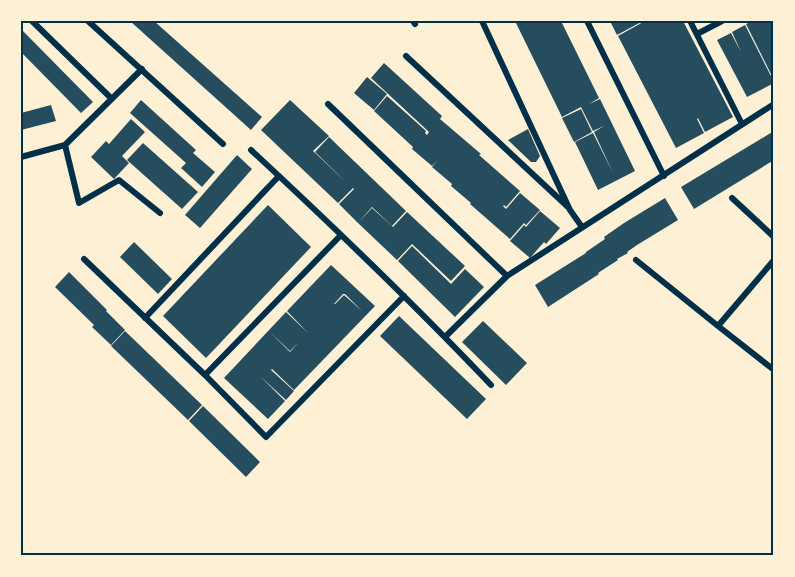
<svg xmlns="http://www.w3.org/2000/svg" width="795" height="577" font-family="'Source Sans 3',sans-serif">
<rect width="100%" height="100%" fill="#fdf0d5"/>
<path fill="#264d5e" fill-rule="evenodd" d="M130,21H154L262,117L251,130Z
M515,21H561L599,98L589,104L600,99L635,171L598,190L575,142L593,133L613,173L594,132L604,126L593,131L581,107L562,117Z
M610,21H643L617,35Z
M645,21H683L733,117L705,132L698,118L697,119L704,133L676,148L618,36Z
M753,21H774V80L746,24Z
M745,25L774,82V83L747,97L717,40L731,33L741,52L732,32Z
M21,29L93,102L81,113L21,52Z
M384,63L442,116L440,119L481,154L479,155L520,191L506,207L504,205L503,206L506,209L520,193L540,210L526,225L524,223L510,239L470,204L471,203L451,186L452,184L432,167L437,161L432,166L412,149L413,147L374,111L387,96L426,131L425,133L427,135L429,132L371,78Z
M367,77L387,94L374,110L354,93Z
M141,100L196,150L193,153L215,172L202,187L181,168L186,163L130,113Z
M290,100L329,136L313,151L348,184L315,152L329,137L406,211L392,226L372,207L358,223L339,204L354,189L353,188L338,203L261,130Z
M51,105L56,121L21,130V113Z
M581,109L592,132L574,142L562,118Z
M131,119L145,132L122,156L129,163L114,179L91,157L106,141L109,144Z
M528,129L540,156L536,162H531L508,140Z
M774,131V160L694,209L681,187Z
M143,143L198,192L182,209L127,160Z
M237,155L252,169L200,228L185,215Z
M665,198L678,220L637,245L627,252L628,253L617,259L618,260L598,273L599,274L548,307L535,285L586,253V252L605,239L604,237L624,223Z
M268,205L311,247L206,358L163,316Z
M372,208L393,227L407,212L465,266L451,281L412,244L397,260L358,223Z
M540,211L560,228L546,244L544,242L530,258L510,241L524,225L526,227Z
M134,242L172,279L158,294L120,257Z
M412,246L450,283L451,284L465,269L484,287L455,317L398,261Z
M331,265L375,306L294,390L272,369L271,370L294,391L286,400L260,376L285,401L268,419L224,378L286,312L308,333L287,311ZM343,294H345L362,311L344,295L335,304H334ZM270,332L290,351L299,342L290,352Z
M69,272L107,310L106,311L125,330L111,345L92,327L94,325L55,287Z
M399,316L486,399L467,419L380,336Z
M483,321L527,363L506,385L462,342Z
M125,331L202,405L188,420L111,346Z
M203,406L260,462L246,477L189,421Z"/>
<g fill="none" stroke-linecap="round" stroke-linejoin="round">
<path stroke="#003049" stroke-width="6" d="M32,21L112,99
M88,21L223,144
M413,21L415,24
M482,21L570,210L582,227
M587,21L664,176
M690,21L742,124
M697,34L722,21
M406,56L568,207
M328,104L507,276
M65,145L79,203L119,180L160,213
M251,150C333,226 414,304 491,385
M21,157L65,145L142,69
M732,198L774,237
M84,259L205,375L266,437L404,296
M636,260L718,326L774,370
M145,318L279,176
M718,326L774,260
M445,337L507,276L774,104
M205,375L341,235"/>
</g>
<rect width="795" height="577" fill="none" stroke="#fdf0d5" stroke-width="45"/>
<rect x="22" y="22" width="750" height="532" fill="none" stroke="#003049" stroke-width="2"/>
</svg>
